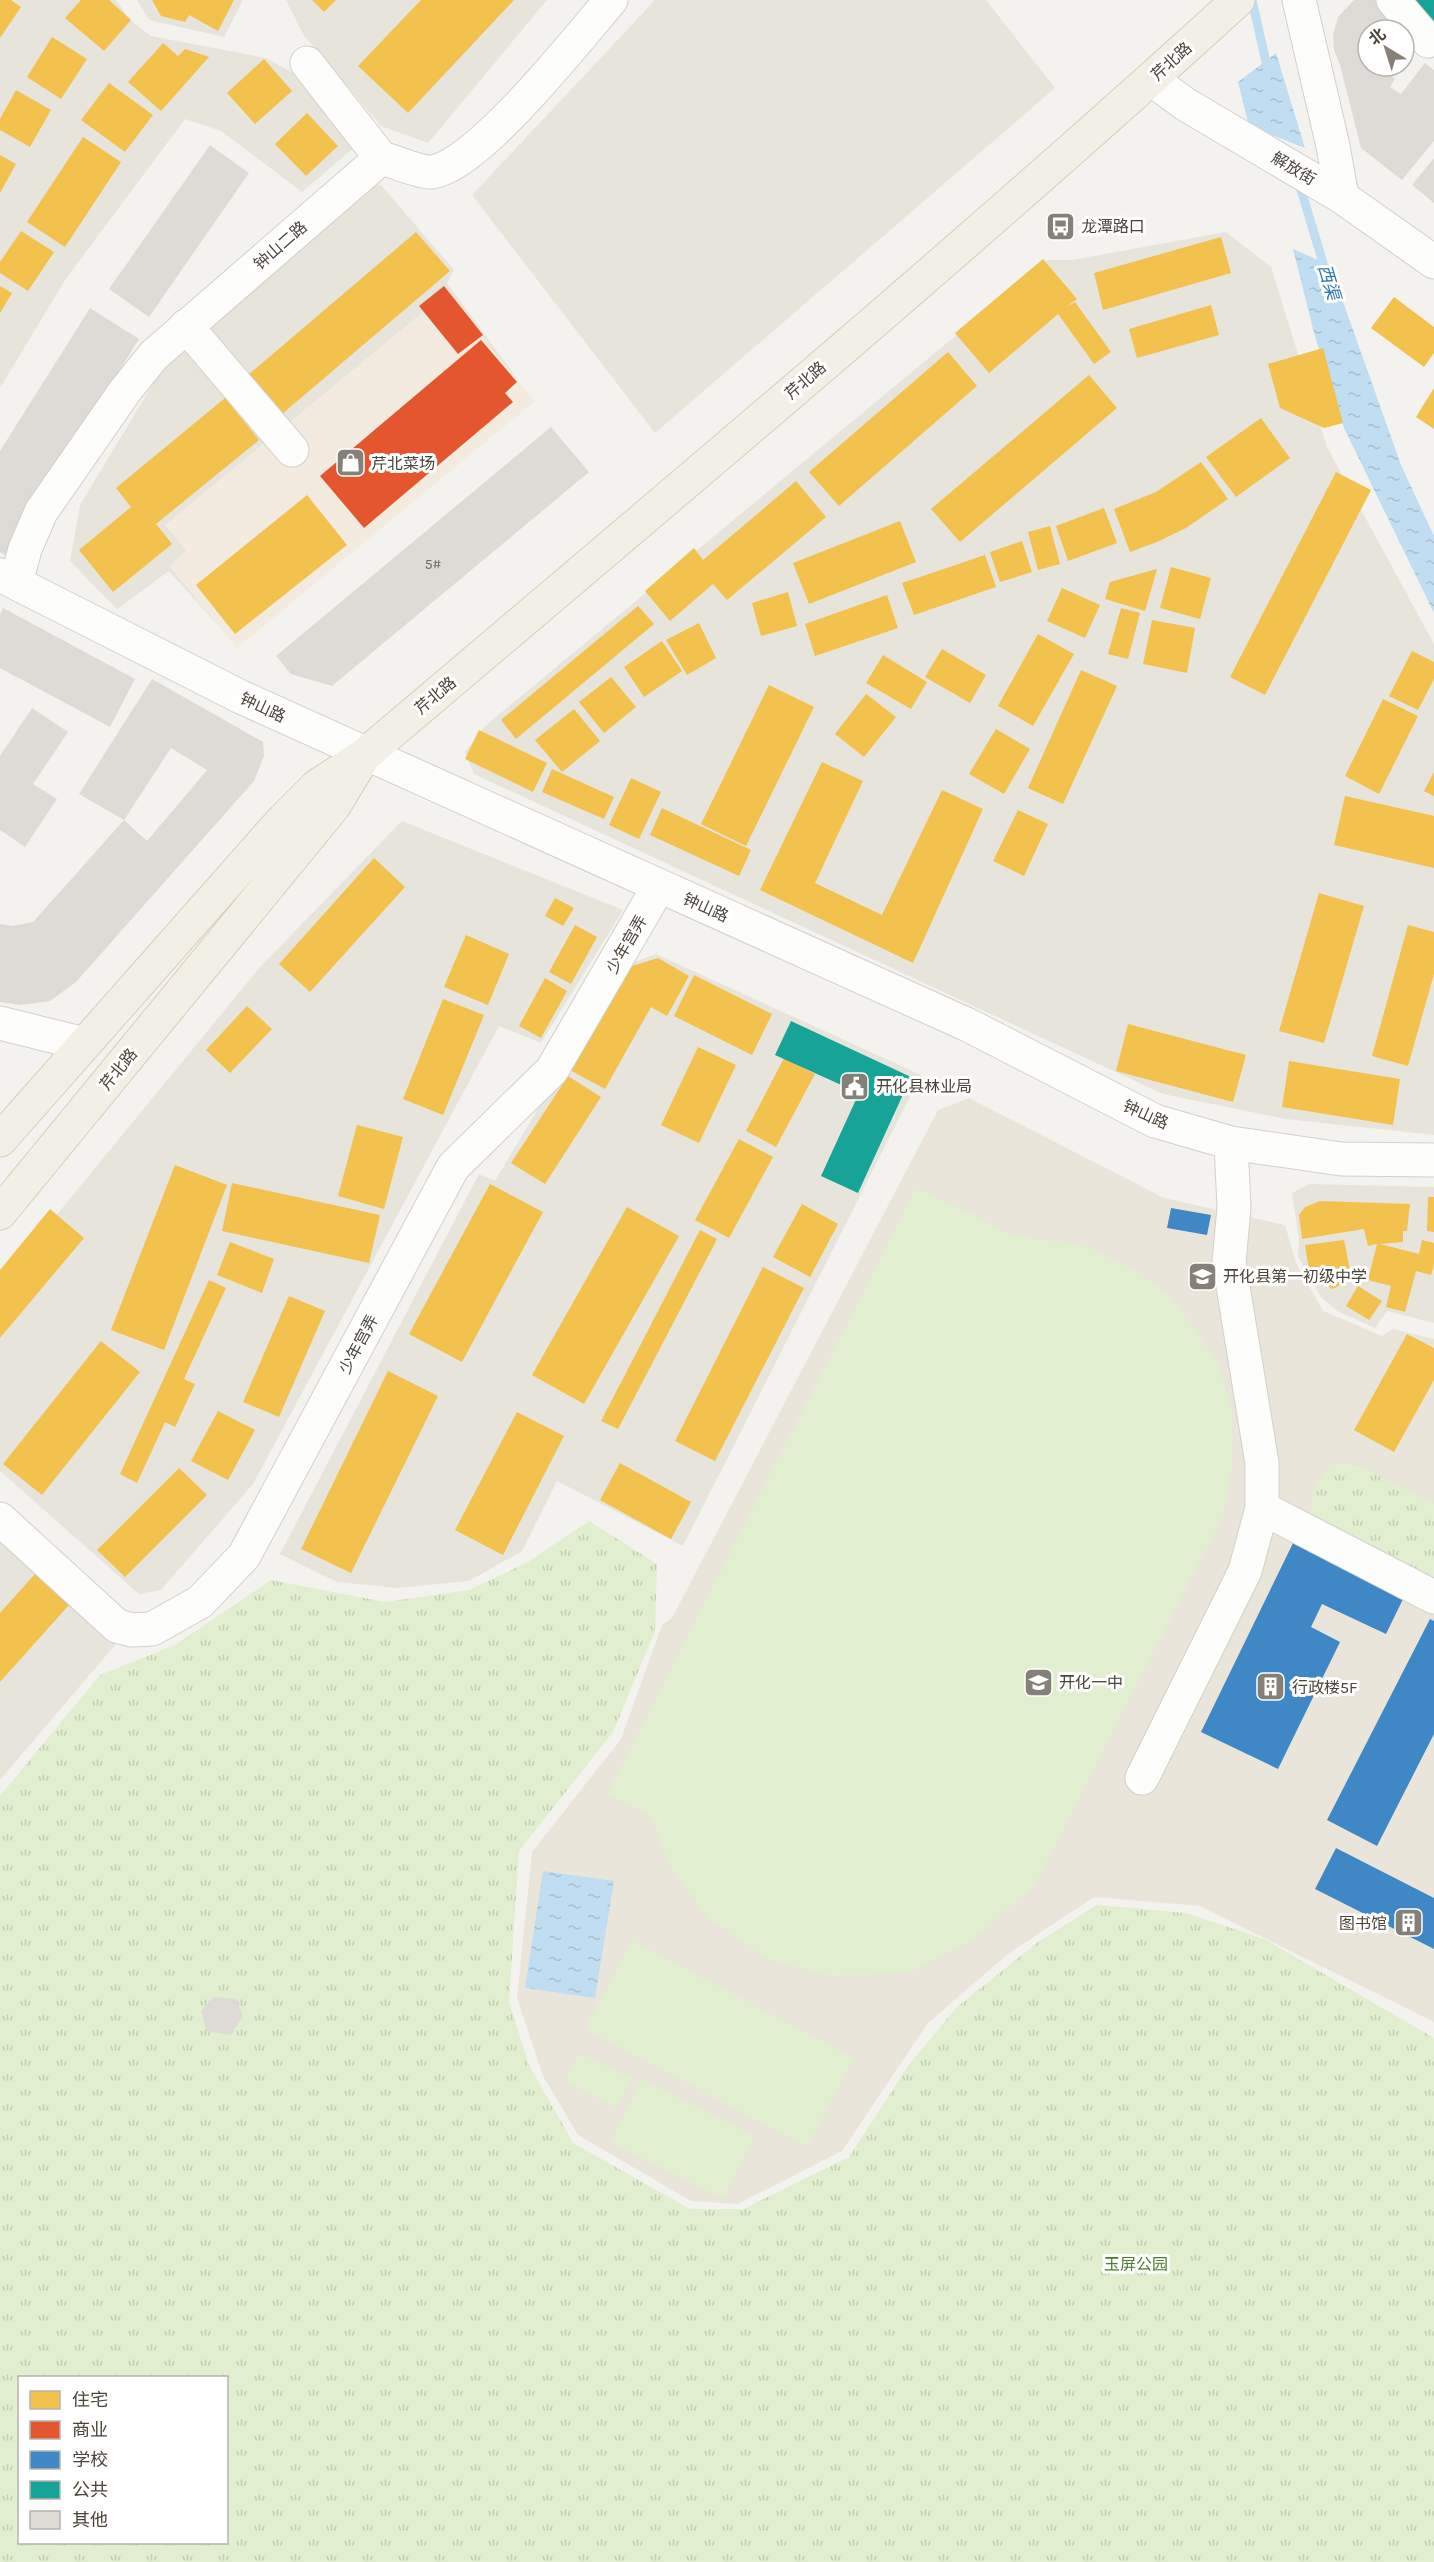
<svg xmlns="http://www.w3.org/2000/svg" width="1434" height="2562" font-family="Karla,'Noto Sans SC',sans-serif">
<defs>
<pattern id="park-tufts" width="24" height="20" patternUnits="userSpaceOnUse" patternTransform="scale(1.5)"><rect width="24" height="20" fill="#e1eecf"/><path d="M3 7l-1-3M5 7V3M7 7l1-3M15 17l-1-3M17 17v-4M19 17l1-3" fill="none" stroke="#c3cdb2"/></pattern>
<pattern id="water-ripples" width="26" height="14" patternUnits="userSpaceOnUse" patternTransform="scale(1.5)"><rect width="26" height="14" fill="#c0ddf1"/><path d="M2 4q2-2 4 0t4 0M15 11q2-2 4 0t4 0" fill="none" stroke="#a6bfcf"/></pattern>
</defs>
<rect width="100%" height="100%" fill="#f4f2ee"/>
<path fill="#e7e4dc" d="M0,0H116L130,20L151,36L266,58L314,85L356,146L302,192L221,131L185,119L65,280L0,388Z
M137,0H243L224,37L149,20Z
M286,0H547L428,143L381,126L303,34Z
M655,0H986L1055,88L655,433L472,195Z
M364,182L381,185L454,270L447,283L521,384L234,643L169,571L117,609L70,561L80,505L165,364Z
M1226,232L1271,267L1327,447L1434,644V1135L1286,1119L1163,1094L474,774L465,752L485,726L1047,260H1072Z
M402,821L623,910L541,1043L499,1026L253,1484L161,1590L139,1594L0,1471V1284L260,967Z
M656,954L921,1075L683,1546L557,1481L522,1551L469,1581L398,1588L337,1582L280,1554L479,1174L495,1181L623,966Z
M1309,1184L1434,1187V1323L1387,1311L1375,1328L1337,1311L1321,1297L1298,1256L1299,1240L1292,1193Z
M0,1528L121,1638L0,1780Z"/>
<path fill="#f3ebdf" d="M446,293L535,401L237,648L169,566L186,551L165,525Z"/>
<path fill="#eae5da" d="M969,1098L1164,1198L1285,1225L1296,1263L1323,1311L1382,1336L1393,1329L1434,1339V2022L1200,1906L1094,1897L1008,1954L928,2023L842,2151L737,2204L691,2201L578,2135L543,2076L517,1998L532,1852L621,1739L662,1625L672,1618L938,1110Z"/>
<path fill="#e1eecf" d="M916,1188L969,1212L1013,1236L1080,1244L1139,1272L1169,1295L1195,1328L1219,1365L1232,1410V1467L1224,1514L1035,1885L973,1940L909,1973L831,1976L769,1960L707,1917L671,1867L651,1817L607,1794Z
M632,1940L854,2058L807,2147L585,2029Z
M579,2053L632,2078L617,2108L564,2082Z
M641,2079L755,2136L724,2199L610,2142Z"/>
<path fill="url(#park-tufts)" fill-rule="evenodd" d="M1331,1464L1357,1465L1434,1504V1583L1308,1521L1315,1486Z
M589,1521L657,1564L655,1631L613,1732L519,1851L509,2002L529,2065L573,2143L690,2209H743L849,2157L910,2063L957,2007L1038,1942L1097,1905L1186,1913L1264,1939L1434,2038V2562H0V1796L100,1675L175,1645L271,1580L385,1602L469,1590L528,1562ZM20,2378H226V2542H20Z"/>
<path fill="url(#water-ripples)" d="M1276,53L1305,148L1249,126L1238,82Z
M1293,249L1330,265L1401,465L1434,536V613L1344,428L1314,333Z
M543,1871L614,1881L595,1998L525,1988Z"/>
<path fill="#f2c14e" d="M0,0H11L21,7L0,38Z
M81,0H109L131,20L104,51L65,18Z
M152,0H234L218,31L189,15L185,22L161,16Z
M312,0H336L324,12Z
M421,0H514L408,113L358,66Z
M52,37L87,59L61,99L27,77Z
M163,43L178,56L185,49L209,57L161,111L128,82Z
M264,59L292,91L255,124L227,93Z
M109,83L153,115L125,152L81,120Z
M16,90L51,110L30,147L0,130V119Z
M307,113L338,146L306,176L275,144Z
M83,137L121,162L65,247L27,222Z
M0,155L16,164L0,193Z
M21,231L54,252L28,291L0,273V262Z
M416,232L450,271L282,414L248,375Z
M1221,237L1231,273L1103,310L1094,273Z
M1043,259L1077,299L1065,308L1075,302L1111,352L1094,364L1058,314L989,373L955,333Z
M0,286L12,293L0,313Z
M1394,297L1434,327V353L1424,367L1371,328Z
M1211,305L1219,335L1137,358L1129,329Z
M1323,348L1343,423L1324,428L1280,408L1268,364Z
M948,352L977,386L839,506L809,472Z
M1089,375L1117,408L960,542L931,509Z
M1434,388V429L1416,417Z
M225,398L259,440L156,524L172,544L113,592L79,550L131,507L116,488Z
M1261,418L1290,458L1236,497L1206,457Z
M1201,462L1228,499L1186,528L1157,542L1130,552L1114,509L1156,492Z
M1336,472L1371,490L1265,695L1230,677Z
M796,481L826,517L727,600L713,584L670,621L645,591L694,548L703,560Z
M307,495L347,545L235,634L196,585Z
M1104,508L1117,543L1068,561L1056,526Z
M900,521L916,562L809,604L793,563Z
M1050,526L1060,564L1038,570L1028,532Z
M1022,541L1032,572L1000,582L990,552Z
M985,555L996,587L914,615L902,583Z
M1171,567L1211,578L1200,619L1160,608Z
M1157,569L1145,611L1105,599L1110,582Z
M1062,588L1100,605L1085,638L1047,621Z
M788,592L797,626L761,636L752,603Z
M887,595L898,628L815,656L805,624Z
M638,606L654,624L516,739L501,720Z
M1121,608L1140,613L1128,659L1108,654Z
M1152,620L1195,628L1187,673L1143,664Z
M699,623L716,658L687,675L666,640Z
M1038,634L1074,654L1033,726L998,706Z
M662,641L682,671L644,697L624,667Z
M942,649L986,675L970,703L925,677Z
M1412,651L1434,662V679L1418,710L1389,696Z
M883,655L927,682L911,709L866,683Z
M1081,670L1117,686L1063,804L1028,788Z
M611,677L636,707L604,733L579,702Z
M769,685L814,707L746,846L701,824Z
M866,694L896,717L864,757L835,734Z
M1383,699L1418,716L1379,794L1345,776Z
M574,709L600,741L562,772L535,740Z
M996,729L1030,749L1004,794L969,774Z
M479,730L547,763L533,792L465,759Z
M822,762L863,781L815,883L882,915L942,790L983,809L913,963L760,890Z
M552,769L614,797L604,819L542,792Z
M1434,772V796L1424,791Z
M631,778L661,792L639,839L609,825Z
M1345,796L1434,816V868L1334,845Z
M662,808L751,850L739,876L650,835Z
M1018,810L1048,824L1024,876L993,861Z
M374,858L405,887L310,992L279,964Z
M1319,893L1364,906L1324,1043L1279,1031Z
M555,898L574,908L563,926L545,916Z
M575,925L597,937L571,984L549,972Z
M1408,925L1434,932V974L1408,1066L1372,1056Z
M466,935L509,954L488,1005L444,987Z
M658,958L689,976L667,1016L651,1007L605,1089L568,1069L625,968Z
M694,975L772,1014L752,1055L674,1016Z
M545,978L567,991L541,1038L519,1026Z
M443,999L484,1015L443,1115L403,1099Z
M247,1006L272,1029L230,1073L206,1050Z
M1128,1024L1246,1055L1233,1102L1116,1071Z
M698,1047L736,1065L699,1143L661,1125Z
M784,1058L815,1074L776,1147L746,1131Z
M1289,1061L1400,1079L1393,1125L1282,1107Z
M568,1076L601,1097L545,1184L511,1163Z
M357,1125L403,1137L384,1209L338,1196Z
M739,1139L773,1157L729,1238L695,1220Z
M175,1165L227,1185L164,1350L111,1330Z
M232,1183L380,1215L369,1263L222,1231Z
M490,1184L543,1212L462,1362L409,1334Z
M1428,1197H1434V1232L1427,1231Z
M1320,1201L1410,1204L1407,1231H1403V1242L1380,1244L1419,1254L1422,1240L1434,1243V1264L1431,1275L1416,1271L1405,1312L1386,1307L1391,1286L1368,1280L1377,1244L1368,1246L1364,1229L1302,1239L1299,1215L1305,1207Z
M802,1204L838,1224L810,1277L773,1257Z
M627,1207L679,1236L584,1404L532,1375Z
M50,1209L84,1238L0,1338V1270Z
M700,1230L717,1239L618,1429L601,1421Z
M1344,1240L1352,1280L1332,1289L1309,1270L1305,1245Z
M230,1242L274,1259L262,1293L217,1275Z
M763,1267L804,1288L715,1461L675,1441Z
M209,1280L226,1288L184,1379L195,1384L175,1427L165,1422L137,1483L120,1474Z
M1358,1286L1382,1301L1369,1320L1346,1306Z
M289,1296L325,1311L279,1417L243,1402Z
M1407,1334L1434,1348V1380L1394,1452L1354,1430Z
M101,1341L140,1372L42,1495L3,1464Z
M388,1371L438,1396L351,1573L301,1549Z
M218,1411L255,1430L228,1480L191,1461Z
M517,1412L564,1436L503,1555L455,1530Z
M620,1463L691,1502L671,1539L600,1500Z
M179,1468L207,1495L125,1577L97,1550Z
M35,1574L69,1605L0,1682V1613Z"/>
<path fill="#e4572e" d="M444,286L483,335L458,354L419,306Z
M481,340L517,382L505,393L513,402L364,528L320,476Z"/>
<path fill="#3f88c5" d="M1171,1208L1211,1215L1207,1235L1167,1228Z
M1294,1541L1405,1595L1386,1634L1322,1604L1311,1627L1340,1642L1278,1769L1201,1732Z
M1430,1619L1434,1621V1734L1377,1846L1327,1820Z
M1336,1848L1434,1898V1949L1315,1889Z"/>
<path fill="#17a398" d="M1401,0H1434V37Z
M791,1021L911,1077L858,1193L821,1176L859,1093L775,1055Z"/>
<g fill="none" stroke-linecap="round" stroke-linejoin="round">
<path stroke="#c0ddf1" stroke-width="9" d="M1252,0L1268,71
M1299,183L1326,273"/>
</g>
<path fill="#dedbd6" d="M1354,0H1387L1400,18L1386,30H1368V66H1385L1384,70L1395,79L1390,87L1401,94L1425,63L1434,70V141L1402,180L1361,148L1340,65L1334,50L1333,35L1338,17Z
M210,145L249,173L149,317L109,289Z
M1434,158V203L1412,185Z
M90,308L139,339L5,555L0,552V451Z
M551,427L589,472L332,686L291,674L276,656Z
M3,608L135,679L110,727L0,668V615Z
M152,679L263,742L264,756L254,781L76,982L50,1001L20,1005L0,1002V924L13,926L33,922L124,820L147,841L207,770L171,748L124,820L79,794Z
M32,708L68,732L33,784L57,799L25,847L0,830V756Z
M214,1997L236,1999L243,2016L231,2035L207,2031L201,2011Z"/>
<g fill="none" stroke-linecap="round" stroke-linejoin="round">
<defs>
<path id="minor" d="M1299,0L1333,146L1342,197
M1393,0L1428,41
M307,63L381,158
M1151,79L1185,104L1342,197L1434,262
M381,158C394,161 418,172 430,172C475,170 579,37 611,0
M186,326L292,450
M0,575L241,697L968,1025L1155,1121L1231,1143L1341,1159L1434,1160
M16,583L25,549L41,512L125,391L154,355L381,158
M0,1023L84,1044
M1262,1508L1434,1597
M0,1519L117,1626L132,1630L152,1629L200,1602L244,1556L453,1167L552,1070L659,886
M1142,1778L1245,1571L1262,1508V1463L1229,1262L1234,1208L1231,1143"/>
<path id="major" d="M0,1140L280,823L317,786L366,754C659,505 954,259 1238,0
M0,1213L334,806L360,763"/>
</defs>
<use href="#minor" stroke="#d2d0cb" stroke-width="35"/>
<use href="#major" stroke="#d6cebb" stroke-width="35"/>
<use href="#minor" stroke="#fdfdfc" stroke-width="33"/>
<use href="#major" stroke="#f2efe6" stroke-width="33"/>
</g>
<defs>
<symbol id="bus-square" viewBox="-11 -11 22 22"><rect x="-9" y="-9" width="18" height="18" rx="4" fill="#868178" stroke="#fff"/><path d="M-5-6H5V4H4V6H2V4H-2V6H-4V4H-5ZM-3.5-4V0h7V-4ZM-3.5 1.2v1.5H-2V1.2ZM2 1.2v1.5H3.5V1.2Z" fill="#fff"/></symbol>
<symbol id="shop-square" viewBox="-11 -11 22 22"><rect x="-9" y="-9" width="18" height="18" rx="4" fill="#868178" stroke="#fff"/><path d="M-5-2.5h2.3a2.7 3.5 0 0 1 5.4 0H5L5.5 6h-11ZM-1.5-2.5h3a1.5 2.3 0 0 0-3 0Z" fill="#fff"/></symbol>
<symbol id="civic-square" viewBox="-11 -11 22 22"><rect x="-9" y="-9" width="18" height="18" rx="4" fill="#868178" stroke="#fff"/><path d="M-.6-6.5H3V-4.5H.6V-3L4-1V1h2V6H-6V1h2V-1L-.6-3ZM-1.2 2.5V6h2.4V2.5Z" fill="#fff"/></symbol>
<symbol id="school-square" viewBox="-11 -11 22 22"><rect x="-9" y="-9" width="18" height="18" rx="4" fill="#868178" stroke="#fff"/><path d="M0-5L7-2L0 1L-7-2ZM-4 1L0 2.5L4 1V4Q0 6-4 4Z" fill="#fff"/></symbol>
<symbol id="building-square" viewBox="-11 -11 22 22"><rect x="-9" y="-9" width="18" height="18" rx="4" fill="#868178" stroke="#fff"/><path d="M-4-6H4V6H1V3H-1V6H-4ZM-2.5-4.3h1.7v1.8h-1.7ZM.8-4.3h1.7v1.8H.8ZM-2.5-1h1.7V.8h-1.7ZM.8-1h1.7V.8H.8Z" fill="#fff"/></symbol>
</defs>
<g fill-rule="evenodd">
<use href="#bus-square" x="1044" y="210" width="33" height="33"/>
<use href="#shop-square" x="334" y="446" width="33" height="33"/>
<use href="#civic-square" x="838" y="1070" width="33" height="33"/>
<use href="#school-square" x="1186" y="1260" width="33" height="33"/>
<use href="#school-square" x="1022" y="1666" width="33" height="33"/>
<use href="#building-square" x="1254" y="1670" width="33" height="33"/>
<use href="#building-square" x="1392" y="1906" width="33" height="33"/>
</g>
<g text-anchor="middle" stroke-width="6" stroke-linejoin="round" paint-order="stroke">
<g font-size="14" fill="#706a61">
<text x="433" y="569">5#</text>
</g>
<g font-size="16" fill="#4b4439" stroke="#fff">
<text transform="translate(1171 61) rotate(-42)" y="6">芹北路</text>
<text transform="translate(1294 168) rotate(31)" y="6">解放街</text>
<text transform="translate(280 245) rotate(-41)" y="6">钟山二路</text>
<text transform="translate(805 380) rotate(-41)" y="6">芹北路</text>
<text transform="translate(435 695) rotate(-40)" y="6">芹北路</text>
<text transform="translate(263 707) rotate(25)" y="6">钟山路</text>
<text transform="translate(706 907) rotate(24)" y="6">钟山路</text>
<text transform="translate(626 944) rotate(-60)" y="6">少年宫弄</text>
<text transform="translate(118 1069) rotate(-51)" y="6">芹北路</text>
<text transform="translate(1146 1114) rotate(24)" y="6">钟山路</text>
<text transform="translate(358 1344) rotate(-62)" y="6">少年宫弄</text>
</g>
<g font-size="16" fill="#4b4439" stroke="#fff" text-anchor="start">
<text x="1081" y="232">龙潭路口</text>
<text x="371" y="469">芹北菜场</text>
<text x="876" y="1092">开化县林业局</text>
<text x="1223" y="1282">开化县第一初级中学</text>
<text x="1059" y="1688">开化一中</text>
<text x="1292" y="1693">行政楼5F</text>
<text x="1387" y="1929" text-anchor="end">图书馆</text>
</g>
<g font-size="16" fill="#4a7f2a" stroke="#fff">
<text x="1136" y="2270">玉屏公园</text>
</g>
<g font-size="18" font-style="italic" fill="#2e7ab2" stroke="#fff">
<text transform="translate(1329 282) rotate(73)" y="6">西渠</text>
</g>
</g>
<rect x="18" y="2376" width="210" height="168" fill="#ffffff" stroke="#b7b4b0" stroke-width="1.5"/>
<rect x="30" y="2391" width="30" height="18" fill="#f2c14e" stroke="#b7b4b0" stroke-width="1.5"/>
<text x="72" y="2406" font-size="18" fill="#4b4439">住宅</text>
<rect x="30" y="2421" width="30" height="18" fill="#e4572e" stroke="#b7b4b0" stroke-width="1.5"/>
<text x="72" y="2436" font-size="18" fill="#4b4439">商业</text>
<rect x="30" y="2451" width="30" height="18" fill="#3f88c5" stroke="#b7b4b0" stroke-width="1.5"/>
<text x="72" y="2466" font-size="18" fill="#4b4439">学校</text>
<rect x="30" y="2481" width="30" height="18" fill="#17a398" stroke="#b7b4b0" stroke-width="1.5"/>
<text x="72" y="2496" font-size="18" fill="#4b4439">公共</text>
<rect x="30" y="2511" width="30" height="18" fill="#dedbd6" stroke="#b7b4b0" stroke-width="1.5"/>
<text x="72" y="2526" font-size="18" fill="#4b4439">其他</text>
<g transform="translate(1386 48) rotate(322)"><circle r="28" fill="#ffffff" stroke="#b7b4b0" stroke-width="1.5"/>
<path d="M0-4.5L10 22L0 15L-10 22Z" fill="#868178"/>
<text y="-9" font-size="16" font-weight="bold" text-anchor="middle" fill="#4b4439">北</text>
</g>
</svg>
